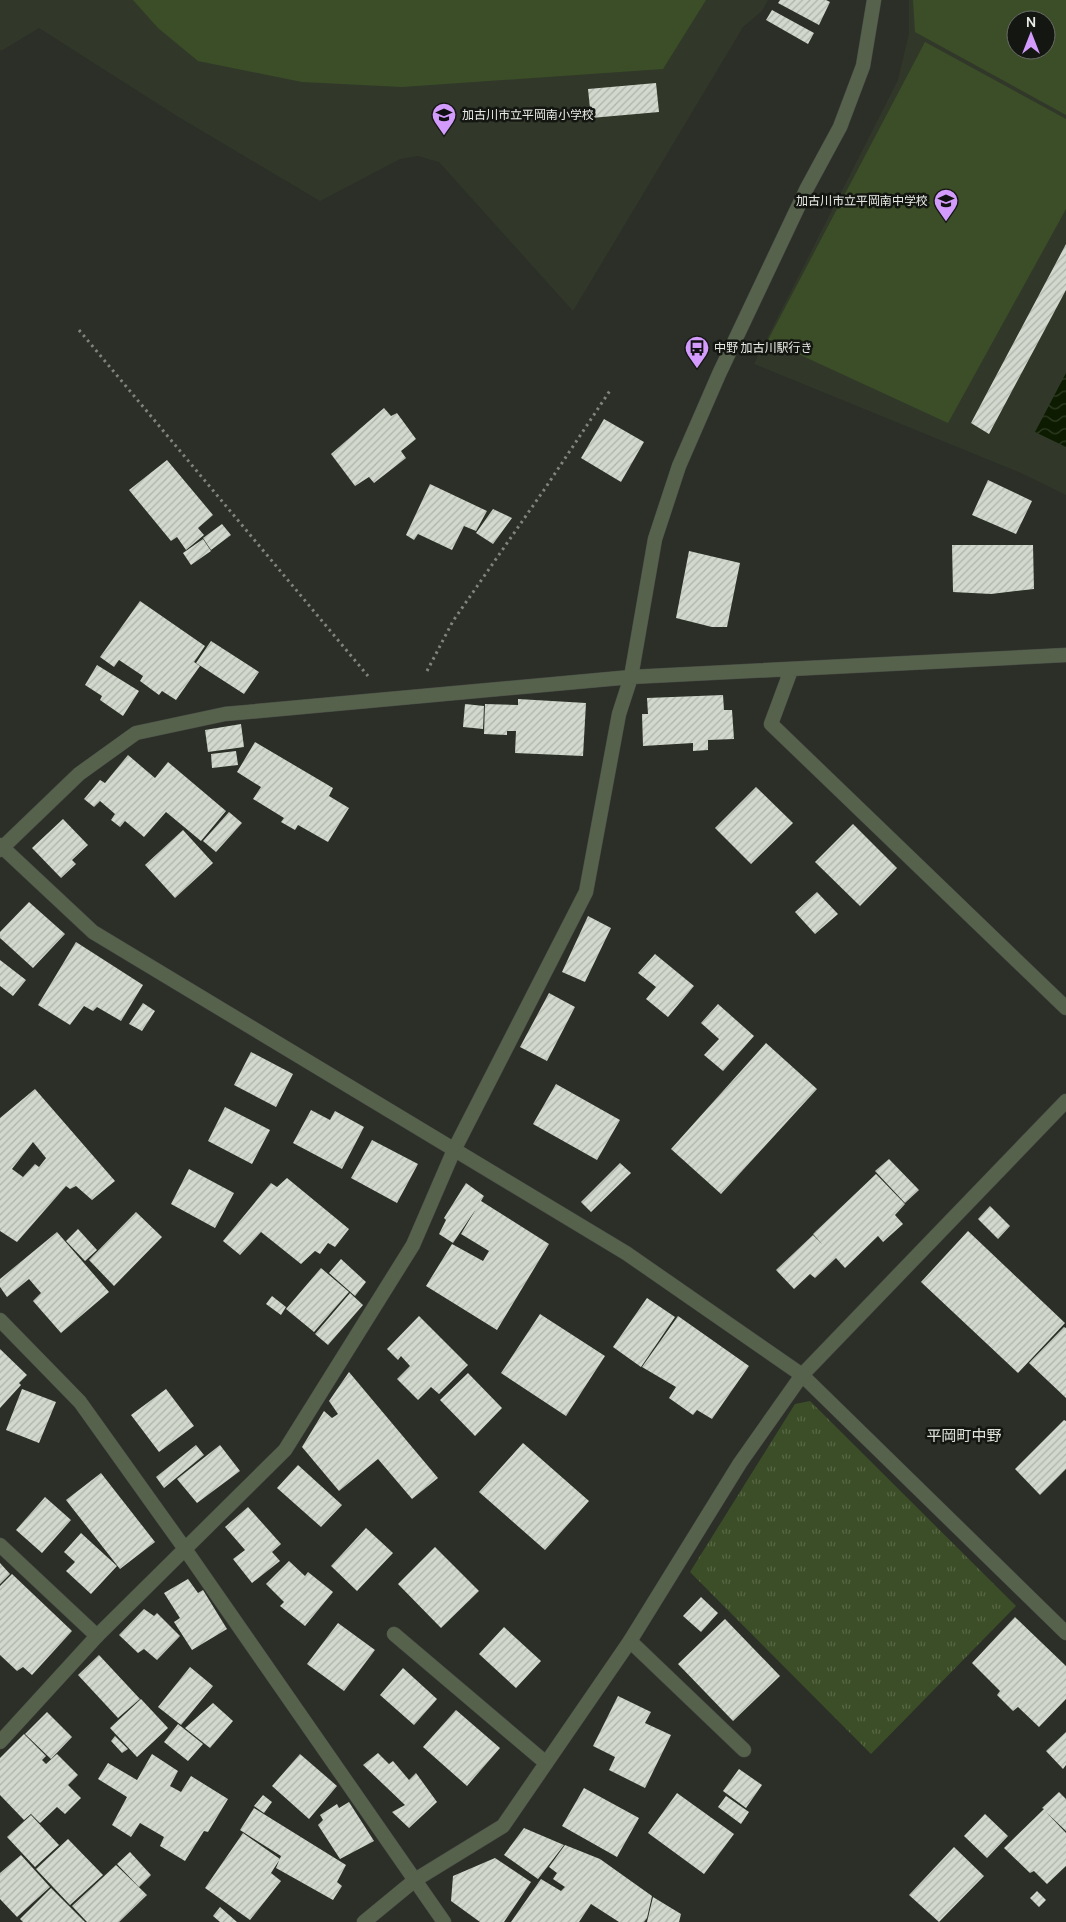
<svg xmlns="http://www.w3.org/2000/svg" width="1066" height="1922" font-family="Manrope,'Noto Sans JP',sans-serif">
<defs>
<pattern id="grass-tufts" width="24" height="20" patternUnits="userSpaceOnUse" patternTransform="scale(1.25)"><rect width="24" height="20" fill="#3c4e27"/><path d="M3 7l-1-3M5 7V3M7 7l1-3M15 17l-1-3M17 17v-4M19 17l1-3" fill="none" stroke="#586846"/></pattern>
<pattern id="water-waves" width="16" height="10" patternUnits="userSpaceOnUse" patternTransform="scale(1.25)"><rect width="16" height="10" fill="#0d1c00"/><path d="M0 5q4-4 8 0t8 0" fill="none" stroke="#303d25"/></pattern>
<pattern id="building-hatch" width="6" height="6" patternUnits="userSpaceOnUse" patternTransform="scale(1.25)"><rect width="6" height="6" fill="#d2d8cd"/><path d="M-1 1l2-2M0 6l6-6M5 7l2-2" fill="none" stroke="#afb4ab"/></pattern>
</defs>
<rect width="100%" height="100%" fill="#2b2f27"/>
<path fill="#31382a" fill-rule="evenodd" d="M0,0H768L762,11L743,27L573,311L439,162L418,156L400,159L320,201L177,116L39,28L1,51L0,49Z
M909,0H1066V495L1021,473L754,364L898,80L909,33ZM1016,20H1046V50H1016Z"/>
<path fill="url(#grass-tufts)" d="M810,1401L1016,1606L871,1754L690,1572L795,1404Z"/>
<path fill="#3c4e27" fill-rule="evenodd" d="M133,0H706L663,69L402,87L302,82L198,61L158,28Z
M913,0H1066V115L915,32ZM1016,20H1046V50H1016Z
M925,42L1066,119V209L948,423L768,340Z"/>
<path fill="url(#water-waves)" d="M1066,373V447L1035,432Z"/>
<path fill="url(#building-hatch)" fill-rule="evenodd" d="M780,0H826L830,2L819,25L778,3Z
M772,10L814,33L808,44L766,20Z
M656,83L659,112L591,118L588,89Z
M1066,244V290L989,434L971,423Z
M384,408L391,416L397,413L416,439L401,451L406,458L374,483L369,477L355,486L331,454Z
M604,419L644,442L621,482L581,458Z
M167,460L213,515L198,528L204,535L186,550L177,537L171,541L129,490Z
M988,480L1032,501L1016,534L972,515Z
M430,484L487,511L476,531L464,526L452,550L418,534L414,540L406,535Z
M493,509L512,518L493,544L476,533Z
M222,524L231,535L211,550L203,538Z
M203,539L211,551L191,565L183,553Z
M952,545H1033L1034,589L991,594L953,592Z
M689,551L740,563L727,627H712L676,618Z
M140,601L205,646L194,662L200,666L176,700L162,691L159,695L140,681L143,676L119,660L114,667L100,657Z
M211,641L259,672L244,694L196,663Z
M97,665L139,691L123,716L100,700L102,696L85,685Z
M723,695L724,710H732L734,739L708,740V750L693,751V743L643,746L642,714H648L647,698Z
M518,699L586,703L583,756L515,753L516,731H507V735L484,734L485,704L518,705Z
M465,704L484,706L483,729L463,727Z
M241,724L244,747L208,752L205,730Z
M255,742L333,788L329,796L349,808L328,842L298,825L295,830L281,822L284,818L253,799L261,787L237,772Z
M236,751L238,765L212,768L211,754Z
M128,755L155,778L168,762L226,811L201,841L166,812L144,837L125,821L120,827L111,820L115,814L100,801L94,807L84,799L100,780L105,783Z
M756,787L793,823L751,864L715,828Z
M229,812L242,823L216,852L203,841Z
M63,819L88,845L72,860L76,864L61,878L32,848Z
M853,824L897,868L860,906L815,862Z
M183,830L213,863L175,898L145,865Z
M817,892L838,914L815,934L795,912Z
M29,902L65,934L33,968L0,938V932Z
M588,916L611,928L585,982L562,972Z
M76,942L143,985L121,1021L97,1007L93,1011L84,1006L70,1025L38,1005Z
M655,954L694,986L668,1017L646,999L656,987L638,973Z
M0,960L26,980L13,996L0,986Z
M549,993L575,1007L547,1061L520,1047Z
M143,1003L155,1011L142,1031L129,1024Z
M718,1004L754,1036L723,1071L704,1055L719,1039L701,1023Z
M766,1043L817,1089L721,1194L671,1149Z
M251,1052L293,1074L276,1107L234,1085Z
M556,1084L620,1120L597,1160L533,1124Z
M35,1089L115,1181L92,1200L76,1186L70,1189L66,1186L17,1242L0,1231V1118ZM33,1142L46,1158L39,1167L35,1164L23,1177L12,1169Z
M225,1107L270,1130L252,1164L208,1141Z
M311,1110L330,1120L335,1111L364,1127L342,1169L293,1143Z
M372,1140L418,1164L397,1203L351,1178Z
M889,1159L919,1190L905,1203L875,1171Z
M620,1163L631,1173L591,1212L581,1202Z
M189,1169L234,1193L215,1228L171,1204Z
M876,1174L905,1204L895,1215L903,1224L883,1242L878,1236L845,1268L836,1258L815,1278L810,1274L794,1289L776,1270L813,1235L822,1244L813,1234Z
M287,1178L349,1229L335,1247L328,1243L320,1254L315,1251L301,1264L261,1232L240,1255L223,1241L271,1183L277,1187Z
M466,1183L484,1196L481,1201L549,1244L497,1330L426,1286L452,1244L483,1261L489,1251L461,1234L476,1209L453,1243L439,1234L446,1220L444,1218Z
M990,1206L1010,1226L998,1239L978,1219Z
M136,1212L162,1237L114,1286L89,1260Z
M78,1229L97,1250L85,1261L66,1241Z
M968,1231L1065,1323L1018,1373L921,1282Z
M57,1232L109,1292L61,1333L33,1301L41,1293L29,1279L7,1297L0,1287V1279Z
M341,1259L366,1282L355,1296L329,1273Z
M321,1268L349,1292L314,1332L286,1309Z
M350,1293L363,1305L328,1345L315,1334Z
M272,1296L286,1307L281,1315L266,1304Z
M647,1298L675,1317L641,1367L613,1347Z
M540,1314L605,1356L566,1416L501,1373Z
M419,1316L468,1365L439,1394L431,1387L418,1400L397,1379L410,1366L401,1356L398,1360L387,1349Z
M678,1316L749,1366L712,1419L697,1410L693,1415L669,1398L676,1387L642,1367Z
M1064,1327L1066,1328V1398L1029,1363Z
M0,1349L27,1375L19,1383L21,1385L0,1408Z
M349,1372L438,1478L412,1499L378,1459L339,1491L302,1447L324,1411L332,1418L338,1414L329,1401Z
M468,1373L502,1408L475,1436L440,1400Z
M22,1389L56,1402L39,1443L6,1430Z
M166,1389L194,1426L159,1452L131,1415Z
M1064,1420L1066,1421V1469L1040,1495L1015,1469Z
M523,1443L589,1501L545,1550L479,1492Z
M196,1445L204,1455L164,1488L156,1477Z
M220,1445L240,1471L197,1503L177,1479Z
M298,1465L342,1505L321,1527L277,1488Z
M101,1473L155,1542L120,1569L66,1500Z
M45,1497L71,1520L42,1553L16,1530Z
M248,1507L281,1544L272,1552L280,1561L252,1583L233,1559L245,1550L225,1527Z
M366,1528L393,1553L357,1591L331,1566Z
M81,1533L117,1566L91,1594L66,1571L75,1562L64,1552Z
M435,1547L479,1591L441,1628L398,1584Z
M289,1561L305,1576L308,1572L333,1592L305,1626L280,1606L284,1602L266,1584Z
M0,1563L10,1574L0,1584Z
M12,1574L72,1631L32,1675L23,1667L17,1671L0,1655V1586Z
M188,1579L198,1593L203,1590L227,1629L192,1650L174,1622L180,1618L164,1593Z
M701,1597L718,1613L701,1632L683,1616Z
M144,1609L154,1616L157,1613L180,1636L157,1660L144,1649L138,1653L119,1635Z
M1015,1617L1066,1666V1699L1039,1727L1018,1707L1013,1711L997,1695L1000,1691L972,1663Z
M725,1619L780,1676L733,1721L678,1664Z
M338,1623L375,1650L344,1691L307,1664Z
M504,1627L541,1661L516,1688L479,1654Z
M99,1655L140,1699L118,1718L78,1675Z
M190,1667L213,1686L181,1725L158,1707Z
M403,1668L437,1699L414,1725L380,1695Z
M618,1696L651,1712L645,1723L671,1735L645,1788L609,1770L615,1757L593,1746Z
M141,1699L168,1728L137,1757L110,1728Z
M213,1703L233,1721L210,1748L185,1728Z
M456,1710L500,1748L467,1786L423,1747Z
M47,1712L72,1737L51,1759L25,1734Z
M178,1724L203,1744L188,1761L164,1742Z
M1066,1732V1765L1063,1769L1046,1751Z
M24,1734L46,1756L42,1760L46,1764L57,1754L78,1775L68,1785L81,1798L65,1814L57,1807L40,1823L31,1814L24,1820L0,1795V1758Z
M115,1736L128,1749L122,1753L111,1741Z
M378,1753L389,1764L393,1761L409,1780L416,1773L437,1802L409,1828L392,1812L405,1805L363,1765Z
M152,1754L178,1771L170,1786L181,1792L191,1776L228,1799L208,1832L204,1831L185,1861L160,1846L164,1837L140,1823L131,1837L112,1825L127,1797L98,1779L108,1763L137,1780Z
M300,1754L337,1786L309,1819L272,1786Z
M739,1769L762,1785L746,1808L723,1791Z
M584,1788L639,1818L617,1857L562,1826Z
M1059,1792L1066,1799V1831L1046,1812L1066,1833V1866L1047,1884L1034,1871L1030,1873L1004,1848L1044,1809L1042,1808Z
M677,1793L734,1834L704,1874L648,1833Z
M263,1795L272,1802L264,1813L254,1806Z
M726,1796L749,1812L741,1824L718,1807Z
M349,1802L374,1841L340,1859L318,1825L323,1820L320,1815L337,1804L339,1808Z
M254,1808L346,1865L337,1882L342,1886L333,1900L276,1868L281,1856L240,1830Z
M985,1814L1008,1836L987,1858L964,1836Z
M31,1815L59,1845L35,1867L7,1837Z
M524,1828L564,1845L538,1879L504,1855Z
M243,1833L280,1859L271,1873L281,1881L250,1920L205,1888Z
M68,1839L103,1875L70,1905L36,1869Z
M565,1845L600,1859L652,1896L647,1918L644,1922H619L591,1904L579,1922H511L541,1879L561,1891L565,1887L553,1879L557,1873L549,1867Z
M954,1847L984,1876L939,1922L909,1895Z
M130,1852L151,1875L139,1887L117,1864Z
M21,1855L50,1887L17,1917L0,1899V1873Z
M495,1858L531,1882L504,1922H480L451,1901L453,1876Z
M116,1865L147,1895L119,1922H87L72,1906Z
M51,1888L85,1922H23L20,1919Z
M1037,1891L1046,1900L1039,1907L1030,1898Z
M653,1897L681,1914L679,1922H647Z
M220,1907L237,1922H220L213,1916Z"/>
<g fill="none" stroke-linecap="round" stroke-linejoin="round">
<defs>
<path id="service" d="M0,1545L97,1636"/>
<path id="minor" d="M791,670L771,724L1066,1008
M0,845L93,932L626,1253L802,1375L1066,1633
M0,850L79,774L136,733L225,714L631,677L1066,655
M0,1320L80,1402L185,1549L444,1922
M394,1634L546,1763
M630,1641L744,1750
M0,1742L97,1636L285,1450L413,1245L454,1150L586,892L619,714L631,677L655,539L679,466L719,374L807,188L840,127L863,66L874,0"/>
<path id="tertiary" d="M364,1922L415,1880L503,1826L630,1641L740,1463L802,1375L1066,1101"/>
</defs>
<use href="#service" stroke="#494d46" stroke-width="15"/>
<use href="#minor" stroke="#494d46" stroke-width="15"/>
<use href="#tertiary" stroke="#494d46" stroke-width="15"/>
<path stroke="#80847d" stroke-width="3" stroke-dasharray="2.5 4" stroke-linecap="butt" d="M79,330L368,676
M427,671L453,621L546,487L611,389"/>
<use href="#service" stroke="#57624d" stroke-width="14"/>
<use href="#minor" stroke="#57624d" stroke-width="14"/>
<use href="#tertiary" stroke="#57624d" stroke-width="14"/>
</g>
<defs>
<symbol id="school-pin" viewBox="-11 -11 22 30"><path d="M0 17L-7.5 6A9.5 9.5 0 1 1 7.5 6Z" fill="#d39cfc" stroke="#141612"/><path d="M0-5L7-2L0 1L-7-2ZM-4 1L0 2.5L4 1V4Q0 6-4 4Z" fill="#111"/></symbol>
<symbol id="bus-pin" viewBox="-11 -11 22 30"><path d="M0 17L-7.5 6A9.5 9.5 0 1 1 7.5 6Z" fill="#d39cfc" stroke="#141612"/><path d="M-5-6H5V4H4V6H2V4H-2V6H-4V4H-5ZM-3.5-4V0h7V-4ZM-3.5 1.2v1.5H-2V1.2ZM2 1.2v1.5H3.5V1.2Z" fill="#111"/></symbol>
</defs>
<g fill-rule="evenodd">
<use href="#school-pin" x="430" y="101" width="28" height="38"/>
<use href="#school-pin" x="932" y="187" width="28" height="38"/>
<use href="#bus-pin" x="683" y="334" width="28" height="38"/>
</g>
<g text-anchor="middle" stroke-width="5" stroke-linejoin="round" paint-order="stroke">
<g font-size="12" fill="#e9ece6" stroke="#141612" text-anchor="start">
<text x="462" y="119">加古川市立平岡南小学校</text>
<text x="928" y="205" text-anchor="end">加古川市立平岡南中学校</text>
<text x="714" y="352">中野 加古川駅行き</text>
</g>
<g font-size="15" fill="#dfe5da" stroke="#141612">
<text x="964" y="1441">平岡町中野</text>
</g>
</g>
<g transform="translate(1031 35)"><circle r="24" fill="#141612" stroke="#696c67"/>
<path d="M0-4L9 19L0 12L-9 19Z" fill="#d39cfc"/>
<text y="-8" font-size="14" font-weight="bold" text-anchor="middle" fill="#e9ece6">N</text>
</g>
</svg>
